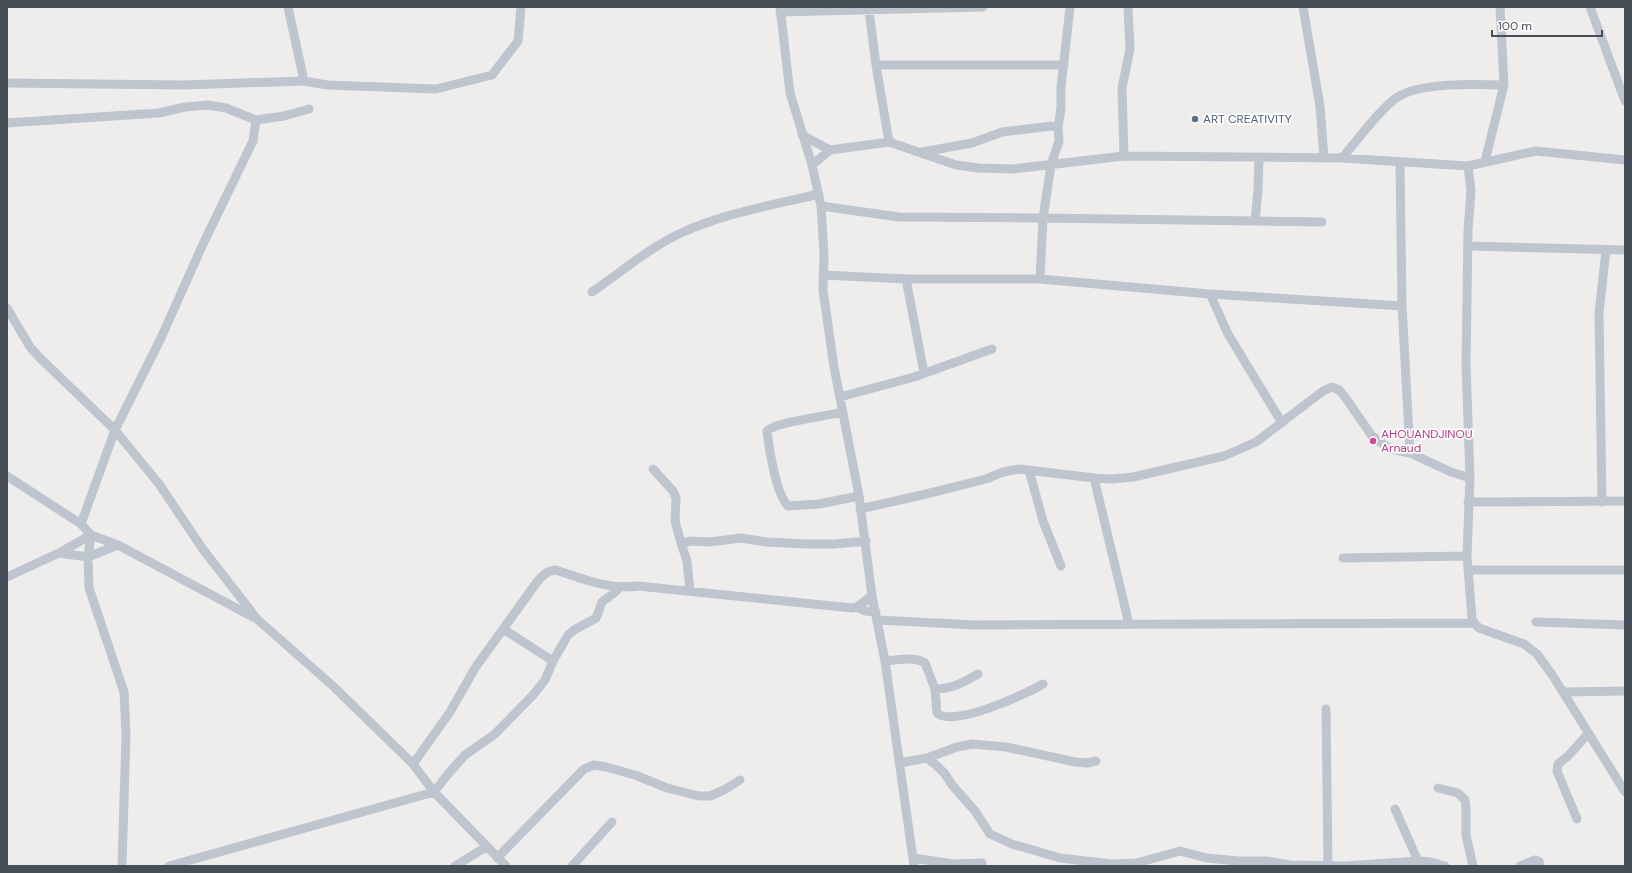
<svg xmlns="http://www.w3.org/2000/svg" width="1632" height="873" font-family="'DM Sans',sans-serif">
<rect width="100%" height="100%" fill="#efedec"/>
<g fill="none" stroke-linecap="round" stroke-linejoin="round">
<path stroke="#bec5ce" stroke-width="9" d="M288,7L304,81
M780,7L790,93L812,165L821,206L824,255L823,290L834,367L859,496L872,596L885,661L914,866
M1303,7L1320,106L1324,158
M1590,7L1625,101
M869,10L876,65L889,142
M780,12L983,7
M876,65H1064
M7,83L184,85L304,81L327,85L436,89L492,75L518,41L521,7
M7,123L159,113L185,107L208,105L226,108L256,120L284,116L309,109
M802,135L830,150
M922,152L972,143L1002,132L1035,128L1052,126L1058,128
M1124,156L1122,88L1130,49L1128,7
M1342,158C1357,141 1378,111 1396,98C1419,82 1476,84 1504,85
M1485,161L1504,85L1500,7
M1400,162L1402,306L1410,453
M812,165L830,150L889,142L956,165L978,168L1013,169L1124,156L1342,158L1468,166L1536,151L1625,160
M1468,166L1471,191L1468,230L1467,300L1466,364L1470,478
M821,206L899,217L1043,218L1051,165L1059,141L1058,128L1061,108V87L1070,7
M1255,221L1258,190L1259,158
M1468,246L1625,250
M823,275L906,279H1040L1210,294L1402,306
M906,279L924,373
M1040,279L1043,218L1322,222
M592,292C621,272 649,248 681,233C724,213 773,205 819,194
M1210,294L1228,334L1282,423
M7,308L30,347L40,358L115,430L159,484L202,548L257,619L334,687L413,764L434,792L506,866
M840,397L914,377L992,349
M843,412C828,416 775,422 767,431C769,449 776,494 788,506L819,504L859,496
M653,469L673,491L676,498L675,521L681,543
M1029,470L1043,521L1061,566
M7,476L81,524L91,535L118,545L253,617
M1094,478L1129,624
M1468,502L1625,501
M1602,502L1599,313L1606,250
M860,509L926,494L986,479L1003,472L1019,469L1094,478L1112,479L1133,477L1194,463L1224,456L1256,442L1323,391L1332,387L1339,390L1345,397L1372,436L1390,449L1410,453L1451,472L1470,478L1467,556L1472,618L1474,623L1479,628L1524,644L1537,654L1553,676L1625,792
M81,524L115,430L161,338L203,244L253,141L256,120
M91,535L88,557L89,588L124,692L126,735L122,866
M59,553L88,557L118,545
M1343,558L1467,556
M1469,570H1625
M7,577L59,553L91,535
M690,591L687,561L681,543L692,541L709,542L741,538L766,542L807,544H834L866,541
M857,607L865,611L876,612
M878,620L975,625L1474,623
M1536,622L1625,625
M503,629L553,661L568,635L574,630L596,618L602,602L614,593L619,588
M885,661C897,660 915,656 925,663L935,689L937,713C953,728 1026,694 1043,684
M935,689C952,689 964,682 978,674
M1563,692L1625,691
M1326,709L1328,865
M927,758L936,765L945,774L952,785L975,811L990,834L1012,844L1060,858L1111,864L1137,863L1180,851L1207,858L1238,861H1266L1290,865L1345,866L1418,861L1431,862L1445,866
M899,763L927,758L957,747L972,744L1006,747L1075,762L1087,763L1096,761
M413,764L450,712L475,668L537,582C543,575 547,571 556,570C583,579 609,590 638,586L852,608L857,607L872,596
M1438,788L1458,793L1465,800L1466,808V835L1473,866
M1395,809L1418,861
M1577,819L1557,771L1558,764L1568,756L1588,734
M497,858L584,769L594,765L606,767L635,775L667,788L699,796H710L724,790L740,780
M914,858L953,864L982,863
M169,866L434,792L448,774L465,755L495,734L533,695L545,680L553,661
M455,866L486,847
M572,866L612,822
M1520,866L1535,860L1539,861L1540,866"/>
</g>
<circle fill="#5c6f8a" stroke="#fff" stroke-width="1.5" cx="1195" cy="119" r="4"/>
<circle fill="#d1479c" stroke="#fff" stroke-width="1.5" cx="1373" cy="441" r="4"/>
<g text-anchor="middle" stroke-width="3.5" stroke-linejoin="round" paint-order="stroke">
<g font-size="12" fill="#4e5e75" stroke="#fff" text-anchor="start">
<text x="1203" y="123">ART CREATIVITY</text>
</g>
<g font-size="12" fill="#b23c85" stroke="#fff" text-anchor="start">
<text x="1381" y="438">AHOUANDJINOU<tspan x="1381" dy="14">Arnaud</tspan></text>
</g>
</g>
<rect width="1632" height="873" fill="none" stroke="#464e58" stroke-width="16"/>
<path d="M1492 30v6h110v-6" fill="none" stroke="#464e58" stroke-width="2"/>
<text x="1498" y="30" font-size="12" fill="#464e58" stroke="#ffffff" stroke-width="3" paint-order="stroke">100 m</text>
</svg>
